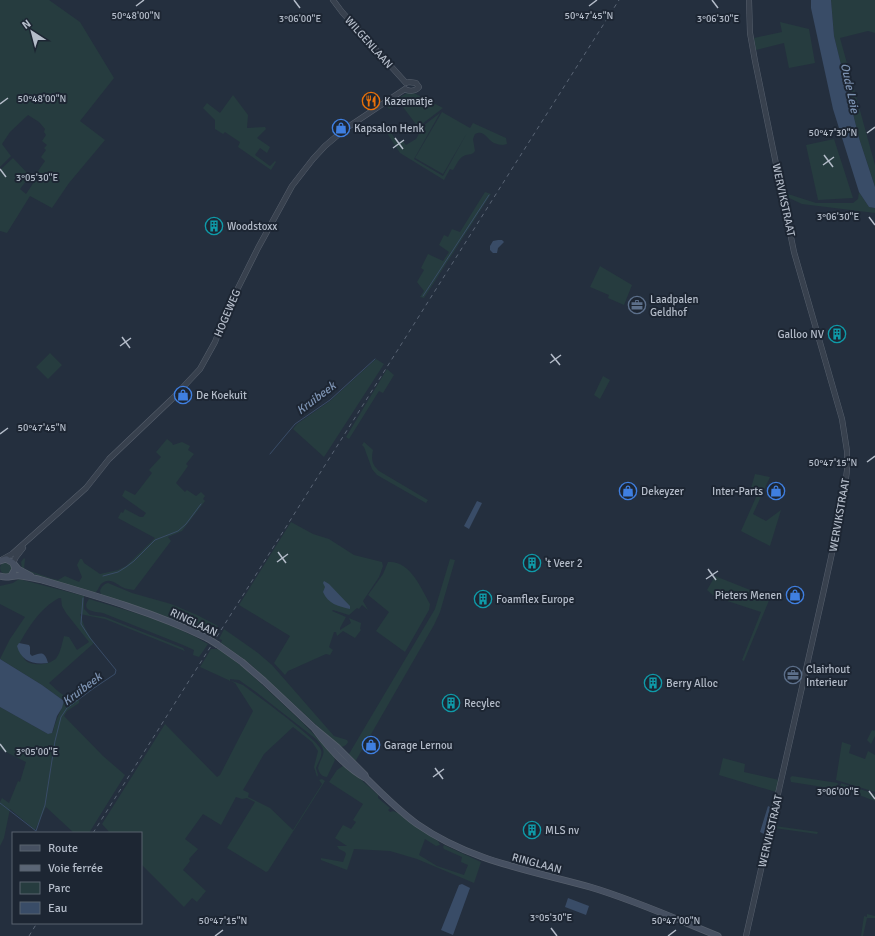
<svg xmlns="http://www.w3.org/2000/svg" width="875" height="936" font-family="Signika,sans-serif">
<rect width="100%" height="100%" fill="#242f3e"/>
<path fill="#263c3f" fill-rule="evenodd" d="M0,0H49L80,22L114,78L80,121L105,140L69,183L52,208L30,196L7,233L0,231V170L13,158L30,176L20,189L26,194L38,176L36,174L45,161L41,157L46,150L44,148L47,145L42,141L46,135L44,132L45,129L39,122L28,115L10,132L2,144L11,156L0,167Z
M831,0H875V33L868,31L840,38L875,165V187L859,138L834,36Z
M780,22L809,29L815,63L789,68L784,43L756,50L754,38L782,32Z
M410,92L414,93L443,108L418,127L400,103L389,109L386,105L407,93Z
M233,95L248,115L247,128L265,127L266,129L257,138L270,147L267,153L260,148L255,155L270,166L275,161L276,162L271,170L238,147L240,142L225,132L223,134L215,129V120L203,108L207,103L220,113Z
M442,112L470,128L473,123L506,138L507,144L503,145C500,145 497,144 494,143C487,139 484,129 475,134L473,139L475,151C472,155 470,154 466,155C459,157 457,164 453,170L450,169L444,180L400,153L385,130L388,128L398,143L402,140L406,145L416,139L420,132L419,129L440,113L414,159L443,176L467,133L443,174L415,158Z
M834,139L853,198L818,200L806,145Z
M485,192L491,194L424,298L420,297L424,291L417,282L424,270L421,268L428,254L443,261L449,252L439,245L444,235L448,237L452,229L460,232Z
M859,192L869,207L875,208V213L802,204L787,197L788,194L816,203H853L858,199Z
M600,266L632,285L624,305L608,298L609,295L590,287Z
M50,353L62,365L48,379L36,367Z
M376,359L384,364L324,457L293,429L297,424L330,401Z
M387,369L394,375L383,393L379,391L349,439L346,437Z
M603,376L610,380L600,399L594,395Z
M167,439L172,443L173,445L182,442L190,446L188,450L194,454L186,464L188,466L176,483L185,492L187,490L196,496L201,492L205,496L203,499L205,501L182,531L168,537L171,541L134,590C130,589 125,589 122,587C115,583 109,577 101,584C98,588 98,592 93,593L37,575L22,569L21,562L24,558L25,559L24,569L53,579L58,580L65,576L79,582L82,577L77,565L80,559H82L84,563L100,574L118,570L126,566L155,538L118,518L121,512L123,513L125,509L140,517H143L146,513L122,496L125,490L135,495L152,473L149,470L161,457L156,452Z
M364,442L373,450C371,460 372,464 379,471L428,500L426,503L377,475L372,469L364,447L362,445Z
M755,474L770,477L753,514L766,521L781,510L770,546L741,531L757,495L751,488Z
M291,522L313,534L329,539L354,555L382,562L383,566L379,577L363,601L368,610L362,605L359,609L357,608L349,615L333,610L332,611L346,617L340,628V630L351,623L349,618L361,623L360,629L361,630L355,638L343,631L337,636L336,632H334L329,647L333,650L330,655L326,654L288,671L285,675L274,663L290,636L239,605Z
M450,559L455,560L440,612L434,625L355,762L349,757V754L435,609Z
M0 568a6 6 0 1 1 12 0a6 6 0 1 1-12 0Z
M388,562C410,560 421,588 430,604L429,610L405,652L376,631L389,612L368,595L383,574Z
M715,576L770,598L744,661L742,660L761,612L715,597L707,590Z
M19,579L84,596V609L90,615L105,617L183,648L185,651L105,619L80,614L85,628L94,643L49,683C58,691 66,700 79,699V703L67,711L64,716L103,756L125,775L89,833H74L46,807L35,830L10,809L4,838L0,846V802L2,798L9,803L18,781L20,782L26,762L0,749V707L48,734L53,732C55,720 61,712 64,701L42,685L0,659L10,639L25,617L0,604V586L13,583ZM59,598H61L62,606L66,613L89,642L77,650L69,637L64,636C62,643 61,651 57,657C52,665 32,667 25,660C22,656 20,650 18,646C28,628 40,608 59,598Z
M108,583L132,593L171,604L197,615L218,626L213,635L208,632L207,634L171,618L101,595L100,591C101,587 104,584 108,583Z
M89,599C129,611 171,622 208,644L199,657L193,655L194,650L183,645L103,613C94,612 80,611 89,599Z
M224,629L258,653L272,665L334,736L347,740L348,742C347,745 343,747 340,747L249,663L221,643L222,640L219,639Z
M211,649H219L244,668L301,721L333,754L335,760L327,777C322,777 319,773 318,768C322,753 329,753 316,739L256,692L239,680L230,679V681L235,682L243,685C256,695 318,739 321,750C323,756 318,762 316,768L318,775L317,777L314,767L318,751L312,742L293,727L264,754L243,790L249,793L248,797L270,808L293,830L322,784L319,780L322,779L325,781L268,871L266,872L227,848L255,802L247,798L242,799L236,797L221,825L203,814L185,839L198,849L189,859L190,861L183,870L206,891L197,902L192,898L184,907L141,864V833H110L102,824L165,724L217,777L220,775L253,711L235,683L200,667Z
M872,730L874,731L875,730V736L871,744L867,740Z
M842,742L851,745L849,753L865,759L868,751L875,755V792L836,780Z
M723,758L745,764L744,772L779,780L776,792L719,775Z
M343,766H346L378,795V798L390,808L388,810L390,812L393,811L398,813L408,821L438,841L440,845L436,846L425,839L419,855L437,866L464,875L468,865L461,862L462,857L444,849L443,847L444,845L481,862L474,883L417,859L390,851L354,849L347,870L321,860V858L343,862L346,854L345,852L339,849L337,846H347L335,838L343,825L351,829L356,822L353,820L363,804L329,782L337,770Z
M792,776L838,783L836,789L791,782L790,778Z
M841,783L875,794V801L840,788Z
M775,826L818,832L817,834L774,828Z
M867,914L875,916V918H867L863,936H861L864,916L867,917Z"/>
<path fill="#394c67" d="M811,0H831L834,36L859,138L875,187V208L869,207L859,192L833,109L811,8Z
M498,240H502L504,242L498,248L497,253H493L490,250V246L493,241Z
M477,501L482,503L469,529L464,526Z
M324,581L329,584L350,606V609C338,606 328,604 323,592L325,587L323,583Z
M19,643L29,645L30,647V654L32,656C42,652 45,652 48,663C33,665 21,661 17,646Z
M0,659L42,685L64,701L62,708L57,716L52,733L48,734L0,707Z
M768,806L770,807L764,834L760,832Z
M462,884L470,888L453,935L441,930L459,885Z
M568,898L589,906L586,915L565,907Z"/>
<g fill="none" stroke-linecap="round" stroke-linejoin="round">
<path stroke="#394c67" stroke-width="1" d="M423,296L489,195
M270,454L295,424L330,400L375,359
M103,576L118,572L126,567L134,561L155,540L178,531L186,524L201,504
M0,803L36,831L45,805L55,741L61,717L67,708L94,688L115,674L116,670L90,638L81,624L83,598"/>
<defs>
<path id="tertiary" d="M333,0L342,12L406,83
M405,89C409,92 416,91 419,87L416,83L409,82L406,83
M3,559L12,554L86,488L109,459L172,399L200,369L215,342L229,306L258,248L292,186L313,159L325,146L345,129L405,89
M13,563L16,557L23,548
M746,936L823,594L843,503L847,470V451L842,419L794,252L755,61L750,33L749,0"/>
<path id="secondary" d="M0,561L6,559L13,563L15,569L11,576
M14,564L18,569L31,576
M0,576C7,579 13,575 21,576C28,577 35,578 42,580C97,596 156,613 207,638
M218,645L242,662L264,681L314,728L337,747L365,775L366,778
M314,728C328,747 346,768 367,779C383,795 399,811 417,824C470,861 529,870 590,887C634,900 676,919 718,936"/>
</defs>
<use href="#tertiary" stroke="#565f6c" stroke-width="6"/>
<use href="#secondary" stroke="#565f6c" stroke-width="7"/>
<use href="#tertiary" stroke="#38414e" stroke-width="5"/>
<use href="#secondary" stroke="#465061" stroke-width="5.5"/>
<path stroke="#5a6575" stroke-width="1" stroke-dasharray="4 4" stroke-linecap="butt" d="M93,833L503,183L619,0
M29,936L37,923"/>
<defs>
<path id="secondary-bridge" d="M207,638L218,645"/>
</defs>
<use href="#secondary-bridge" stroke="#565f6c" stroke-width="7" stroke-linecap="butt"/>
<use href="#secondary-bridge" stroke="#465061" stroke-width="5.5"/>
</g>
<path fill="none" stroke="#b4bcc9" stroke-width="1.5" d="M294,0L300,8M712,0L718,8M136,6L144,0M589,6L597,0M0,104L8,98M867,133L875,127M395,138L403,149M393,148L404,140M824,155L833,167M823,165L834,157M0,169L6,177M869,217L875,225M122,337L130,348M120,346L131,338M551,354L560,365M550,363L561,355M0,434L8,428M867,462L875,456M278,552L286,563M277,562L288,554M708,569L716,580M706,579L718,571M0,744L6,752M435,768L443,779M433,777L444,769M869,791L875,799M551,928L557,936M215,936L223,930M668,936L676,930"/>
<defs>
<symbol id="restaurant-ring" viewBox="-11 -11 22 22"><circle r="9.5" fill="#1d2633" stroke="#e8710a" stroke-width="1.5"/><path d="M-5-6h1v4h1v-4h1v4h1v-4h1v5L-1.5 .5V6h-2V.5L-5-1ZM5-6V6H3V1.5H1.5Q1.5-4 5-6Z" fill="#e8710a"/></symbol>
<symbol id="shop-ring" viewBox="-11 -11 22 22"><circle r="9.5" fill="#1d2633" stroke="#3f7fe0" stroke-width="1.5"/><path d="M-5-2.5h2.3a2.7 3.5 0 0 1 5.4 0H5L5.5 6h-11ZM-1.5-2.5h3a1.5 2.3 0 0 0-3 0Z" fill="#3f7fe0"/></symbol>
<symbol id="building-ring" viewBox="-11 -11 22 22"><circle r="9.5" fill="#1d2633" stroke="#0f9aa8" stroke-width="1.5"/><path d="M-4-6H4V6H1V3H-1V6H-4ZM-2.5-4.3h1.7v1.8h-1.7ZM.8-4.3h1.7v1.8H.8ZM-2.5-1h1.7V.8h-1.7ZM.8-1h1.7V.8H.8Z" fill="#0f9aa8"/></symbol>
<symbol id="office-ring" viewBox="-11 -11 22 22"><circle r="9.5" fill="#1d2633" stroke="#5c6f8a" stroke-width="1.5"/><path d="M-6-3h4V-5.5h4V-3h4V5H-6ZM-1-4.5V-3h2v-1.5ZM-6 0V1H6V0Z" fill="#5c6f8a"/></symbol>
</defs>
<g fill-rule="evenodd">
<use href="#restaurant-ring" x="361" y="91" width="20" height="20"/>
<use href="#shop-ring" x="331" y="118" width="20" height="20"/>
<use href="#building-ring" x="204" y="216" width="20" height="20"/>
<use href="#office-ring" x="627" y="295" width="20" height="20"/>
<use href="#building-ring" x="827" y="324" width="20" height="20"/>
<use href="#shop-ring" x="173" y="385" width="20" height="20"/>
<use href="#shop-ring" x="618" y="481" width="20" height="20"/>
<use href="#shop-ring" x="766" y="481" width="20" height="20"/>
<use href="#building-ring" x="522" y="553" width="20" height="20"/>
<use href="#shop-ring" x="785" y="585" width="20" height="20"/>
<use href="#building-ring" x="473" y="589" width="20" height="20"/>
<use href="#office-ring" x="783" y="665" width="20" height="20"/>
<use href="#building-ring" x="643" y="673" width="20" height="20"/>
<use href="#building-ring" x="441" y="693" width="20" height="20"/>
<use href="#shop-ring" x="361" y="735" width="20" height="20"/>
<use href="#building-ring" x="522" y="820" width="20" height="20"/>
</g>
<g text-anchor="middle" stroke-width="4" stroke-linejoin="round" paint-order="stroke">
<g font-size="11" fill="#b4bcc9" stroke="#1d2633">
<text transform="translate(369 42) rotate(48)" y="4">WILGENLAAN</text>
<text transform="translate(784 200) rotate(78)" y="4">WERVIKSTRAAT</text>
<text transform="translate(227 313) rotate(-67)" y="4">HOGEWEG</text>
<text transform="translate(839 515) rotate(-80)" y="4">WERVIKSTRAAT</text>
<text transform="translate(194 622) rotate(25)" y="4">RINGLAAN</text>
<text transform="translate(770 831) rotate(-77)" y="4">WERVIKSTRAAT</text>
<text transform="translate(537 863) rotate(15)" y="4">RINGLAAN</text>
</g>
<g font-size="11" fill="#b4bcc9" stroke="#1d2633" text-anchor="start">
<text x="384" y="105">Kazematje</text>
<text x="354" y="132">Kapsalon Henk</text>
<text x="227" y="230">Woodstoxx</text>
<text x="650" y="303">Laadpalen<tspan x="650" dy="13">Geldhof</tspan></text>
<text x="824" y="338" text-anchor="end">Galloo NV</text>
<text x="196" y="399">De Koekuit</text>
<text x="641" y="495">Dekeyzer</text>
<text x="763" y="495" text-anchor="end">Inter-Parts</text>
<text x="545" y="567">'t Veer 2</text>
<text x="782" y="599" text-anchor="end">Pieters Menen</text>
<text x="496" y="603">Foamflex Europe</text>
<text x="806" y="673">Clairhout<tspan x="806" dy="13">Interieur</tspan></text>
<text x="666" y="687">Berry Alloc</text>
<text x="464" y="707">Recylec</text>
<text x="384" y="749">Garage Lernou</text>
<text x="545" y="834">MLS nv</text>
</g>
<g font-size="12" font-style="italic" fill="#7c92b1" stroke="#1d2633">
<text transform="translate(850 88) rotate(78)" y="4">Oude Leie</text>
<text transform="translate(316 398) rotate(-37)" y="4">Kruibeek</text>
<text transform="translate(82 689) rotate(-37)" y="4">Kruibeek</text>
</g>
</g>
<g font-size="10" text-anchor="middle" fill="#b4bcc9" stroke="#1d2633" stroke-width="4" stroke-linejoin="round" paint-order="stroke">
<text x="136" y="19">50°48'00"N</text>
<text x="589" y="19">50°47'45"N</text>
<text x="300" y="22">3°06'00"E</text>
<text x="718" y="22">3°06'30"E</text>
<text x="42" y="102">50°48'00"N</text>
<text x="833" y="136">50°47'30"N</text>
<text x="37" y="181">3°05'30"E</text>
<text x="838" y="220">3°06'30"E</text>
<text x="42" y="431">50°47'45"N</text>
<text x="833" y="466">50°47'15"N</text>
<text x="37" y="755">3°05'00"E</text>
<text x="838" y="795">3°06'00"E</text>
<text x="551" y="921">3°05'30"E</text>
<text x="223" y="924">50°47'15"N</text>
<text x="676" y="924">50°47'00"N</text>
</g>
<rect x="12" y="832" width="130" height="92" fill="#1d2633" stroke="#59626f"/>
<rect x="20" y="845" width="20" height="6" fill="#465061" stroke="#59626f"/>
<text x="48" y="852" font-size="12" fill="#b4bcc9">Route</text>
<rect x="20" y="865" width="20" height="6" fill="#5a6575" stroke="#59626f"/>
<text x="48" y="872" font-size="12" fill="#b4bcc9">Voie ferrée</text>
<rect x="20" y="882" width="20" height="12" fill="#263c3f" stroke="#59626f"/>
<text x="48" y="892" font-size="12" fill="#b4bcc9">Parc</text>
<rect x="20" y="902" width="20" height="12" fill="#394c67" stroke="#59626f"/>
<text x="48" y="912" font-size="12" fill="#b4bcc9">Eau</text>
<g transform="translate(32 32) rotate(324)" stroke="#1d2633" stroke-width="3" paint-order="stroke">
<path d="M0-3L7 15L0 10L-7 15Z" fill="#b4bcc9"/>
<text y="-6" font-size="11" font-weight="bold" text-anchor="middle" fill="#b4bcc9">N</text>
</g>
</svg>
